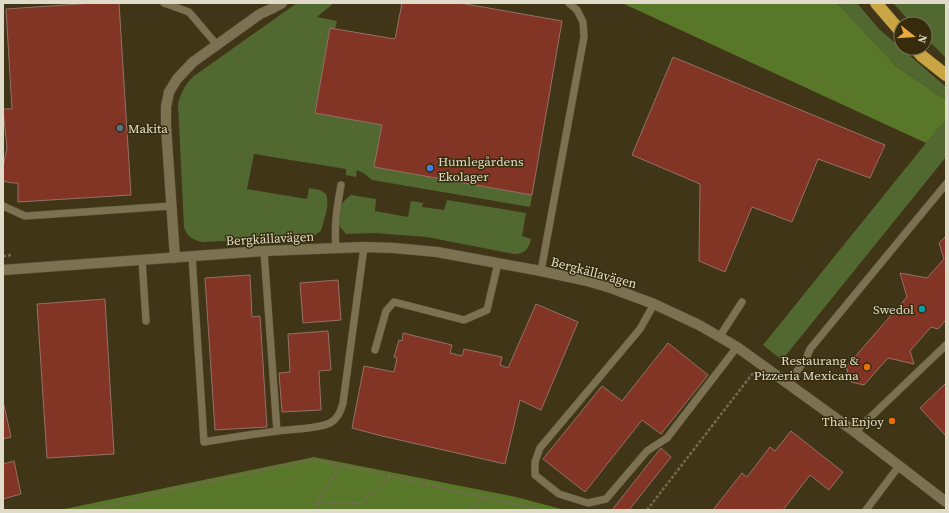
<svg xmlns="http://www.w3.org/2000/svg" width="949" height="513" font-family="'Source Serif 4',serif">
<rect width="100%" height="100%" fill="#403617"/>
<path fill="#516831" d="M297,3H334L317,17L337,21L335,29L330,28L315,113L382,125L375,167L532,195L530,207L372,180L365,174L357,170L356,177L346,175V169L254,154L247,189L307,199L309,188L320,190L326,194C330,206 324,219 321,231L312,237L203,242C193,240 187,237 184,227L178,104C181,93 185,84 194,76Z
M837,3H857L879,29L946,87V100L897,67Z
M893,3H946V58L925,37V24H912Z
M946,120V157L782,360L763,345L926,143Z
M351,195L376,199L375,211L408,217L411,201L423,203L422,207L444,210L447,200L526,213L522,236L531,239C529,248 525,254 514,254L427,237L375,233L346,234L338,224C339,210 339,204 351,195Z"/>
<path fill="#597729" d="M622,3H837L897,67L946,100V120L926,143Z
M314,457L516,497L565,510H60Z"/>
<path fill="#823425" stroke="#957068" d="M94,3H119L131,195L18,202V183H12L3,181V167L7,148L3,109H12L6,9Z
M402,3H460L562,21L532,195L374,167L382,125L315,113L330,28L395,39Z
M673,57L885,145L870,178L818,159L792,222L752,207L725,272L699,261L700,184L632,155Z
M946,236V320L938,329L931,327L910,351L914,364L888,358L864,385L851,382L846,367L907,297L900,273L927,278L944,259L939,243Z
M250,275L252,317L260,316L267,427L215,430L205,278Z
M338,280L341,320L303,323L300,283Z
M105,299L114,454L47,458L37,304Z
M536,304L578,322L541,410L520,400L505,464L382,436L352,428L364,366L394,372L397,358L394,357L399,340L402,341L403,333L452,345L450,353L462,356L464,349L502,357L500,365L508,368Z
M328,331L331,370L319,371L321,410L282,412L279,373L290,372L288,334Z
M668,343L708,375L661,434L642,420L585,492L543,459L602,386L622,401Z
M946,383V436L920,408Z
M3,401L11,437L3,439Z
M791,431L843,472L829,490L810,475L783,510H713L742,473L747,477L770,447L775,451Z
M661,448L671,457L629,510H612Z
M14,461L21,494L3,499V464Z"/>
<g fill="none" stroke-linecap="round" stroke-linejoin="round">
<defs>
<path id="service" d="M164,3L189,12L217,45
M3,206L25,216L171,206
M336,248C334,224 337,208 341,185
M264,251L277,431
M192,256L204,442C228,438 253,434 278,431C292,429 318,429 330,423C338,419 341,411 343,403L364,247
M142,260L146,321
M541,271L584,37L583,22L577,10L569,3
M654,304L640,329L540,448L535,462V475L559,494L588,503L606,499L647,451L667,438L737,347
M720,336L742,302
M375,350L386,311L394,302L464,320L487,310L498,263
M788,383L806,359L810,349L946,184
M855,432L946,345
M866,510L899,466"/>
<path id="minor" d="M175,258L166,126V107L169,92L177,79L193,62L260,14L271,9L282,3
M3,270L264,251L364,247L394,248L437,252L541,271L587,281L611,288L654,304L699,325L737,347L855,432L946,502"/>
<path id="motorway" d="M876,3L901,32
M915,48L922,56L946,75"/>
</defs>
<use href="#service" stroke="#5b5338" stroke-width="8"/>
<use href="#minor" stroke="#5b5338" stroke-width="11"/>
<use href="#motorway" stroke="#5b5338" stroke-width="13"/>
<path stroke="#736b50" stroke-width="2.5" stroke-dasharray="3 2" stroke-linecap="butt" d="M3,256L12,255
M317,503H361L390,476
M90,510L198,484L311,460L341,465L540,510
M317,510V503L341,465
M471,510L486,498
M647,510L753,373"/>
<use href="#service" stroke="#7c7251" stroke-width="7"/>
<use href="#minor" stroke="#7c7251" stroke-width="10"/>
<use href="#motorway" stroke="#caa544" stroke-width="12"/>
</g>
<circle fill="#5c6f8a" stroke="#362c0c" stroke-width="1.5" cx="120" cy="128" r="4"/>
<circle fill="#3f7fe0" stroke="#362c0c" stroke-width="1.5" cx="430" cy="168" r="4"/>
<circle fill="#0f9aa8" stroke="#362c0c" stroke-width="1.5" cx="922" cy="309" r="4"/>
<g fill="#e8710a" stroke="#362c0c" stroke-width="1.5">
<circle cx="867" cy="367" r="4"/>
<circle cx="892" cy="421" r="4"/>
</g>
<g text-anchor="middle" stroke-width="3" stroke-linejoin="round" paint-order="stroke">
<g font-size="13" fill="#e0dbc9" stroke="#362c0c" text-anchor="end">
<text x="128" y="133" text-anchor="start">Makita</text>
<text x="438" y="166" text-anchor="start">Humlegårdens<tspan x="438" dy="15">Ekolager</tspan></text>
<text x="914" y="314">Swedol</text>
<text x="859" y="365">Restaurang &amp;<tspan x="859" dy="15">Pizzeria Mexicana</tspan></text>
<text x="884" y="426">Thai Enjoy</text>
</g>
<g font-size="13" fill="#e0dbc9" stroke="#362c0c">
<text transform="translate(270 238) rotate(-3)" y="5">Bergkällavägen</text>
<text transform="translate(594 272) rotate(15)" y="5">Bergkällavägen</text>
</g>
</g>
<rect width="949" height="513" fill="none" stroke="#e0dbc9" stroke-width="8"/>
<g transform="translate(913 36) rotate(107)"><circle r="19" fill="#362c0c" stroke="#7a7258"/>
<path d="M0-3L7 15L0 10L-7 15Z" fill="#eda83c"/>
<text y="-6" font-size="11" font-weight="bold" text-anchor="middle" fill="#e0dbc9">N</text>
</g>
</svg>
